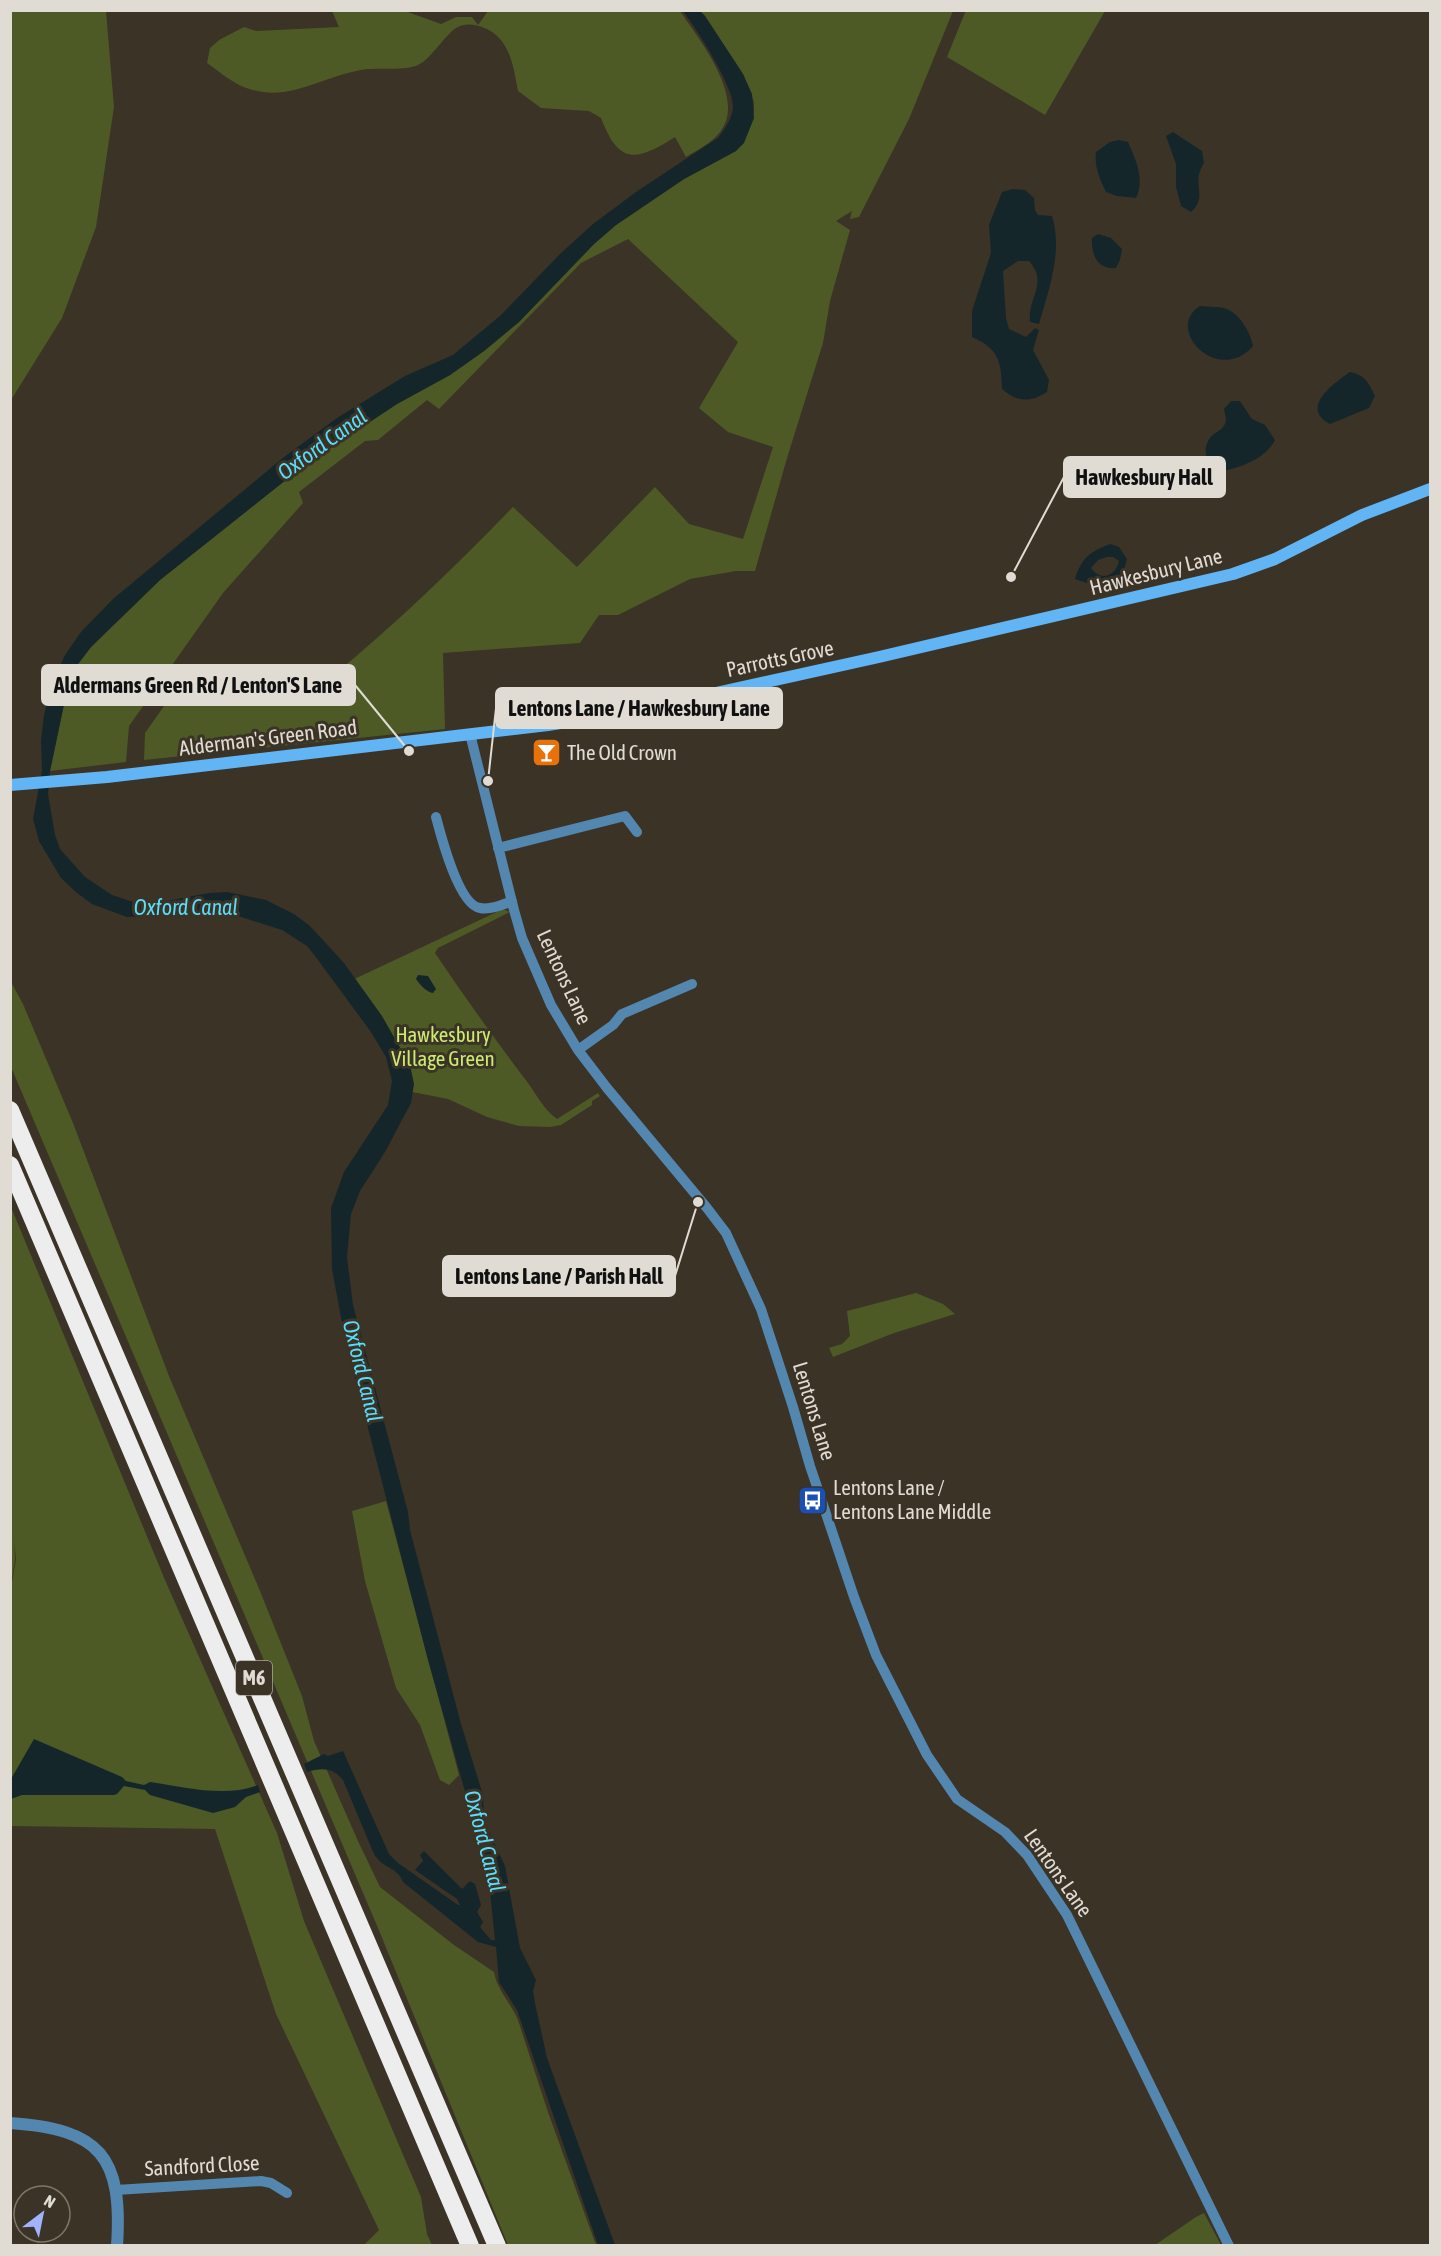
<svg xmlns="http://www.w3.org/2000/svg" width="1441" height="2256" font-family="'Asap Condensed',sans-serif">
<rect width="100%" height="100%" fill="#3b3326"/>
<path fill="#4d5a26" d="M11,10L106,11L114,107L96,227L62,318L11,400Z
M966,10H1105V11L1045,115L947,57Z
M332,11H405L441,24L456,17H472L478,25L488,11H680C699,39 747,99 720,132C712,143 697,150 686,157L675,137C636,162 619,165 601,118L589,111L541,108L518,91C513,65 510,37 482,27C474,24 464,23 456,28C443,37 430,61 416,66C400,71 377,67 361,70C317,78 286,105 241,86C229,80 217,70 207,63L210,48L219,40L244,27L256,31L339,27Z
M700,11H953L909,119L859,217L850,219L852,211L836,221L850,230L830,301L823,343L787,458L755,571H736L690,579L618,615H599L580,643L443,653L445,729L144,760L145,733L186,675L330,678C395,625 455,567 513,507L577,567L655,487L689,524L743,539L773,447L728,432L699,408L738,342L628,239L581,263L439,409L427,400L378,440L365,441L299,492L303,503L223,593L129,726L126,762L50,771L66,695L75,668L91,647L160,580L306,464L397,404L450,375L484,351L519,322L594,244L616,225L684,179L736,151L754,112V102L743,74L705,16Z
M503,909L510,912L438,948L435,953C464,996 494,1038 525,1079C536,1093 543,1109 557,1119L598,1093L600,1096L592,1101V1105L561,1125L550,1127L519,1126L487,1117L448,1099L402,1090V1084L346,983Z
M10,980L23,1004L73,1123L169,1376L260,1591L302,1696L314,1741L358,1841L380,1887L454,1945L494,1972C497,1990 511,2003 518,2020L548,2112L596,2245H508L378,1928L11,1067Z
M11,1207L165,1580L277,1833L304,1921L421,2197L427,2234L432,2245H364L379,2230L276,2014L215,1829L11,1826L10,1593L16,1559L14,1542L15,1559L11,1585Z
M916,1293L943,1304L955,1314L894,1333L833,1357L829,1348L842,1344L850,1336L847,1311Z
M386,1501L459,1775L449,1785L440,1780L420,1725L396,1688L365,1581L352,1511Z
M1204,2213L1221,2245H1155L1196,2217Z"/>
<path fill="#15262b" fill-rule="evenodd" d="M683,11H700L705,16L743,74L752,94L754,118L744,143L736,151L684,179L616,225L594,244L519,322L484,351L450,375L397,404L306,464L160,580L91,647L75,668L66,695L50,771L48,794L55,835L60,849L85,877L112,895L136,903H156L209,893L227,892L266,900L294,914L310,926L344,963L382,1016L410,1065L414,1084L411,1103L385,1152L360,1191L351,1214L347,1257L353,1305L408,1512L410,1530L461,1724L483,1795L484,1821L505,1866L520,1948L536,1980L533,1991L535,2003L547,2058L615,2245H598L517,2010L499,1982L496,1947L478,1942L403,1882C397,1866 384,1870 374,1854L343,1780C332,1767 322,1768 307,1772L304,1764L324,1754L328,1756L343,1751L389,1854L398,1863L458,1905H460L457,1899L415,1870L423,1861L420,1855L424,1851L462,1889L470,1881L475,1884L481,1905L477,1912L483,1922L480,1927L491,1940H495L490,1892L480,1846L481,1830L466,1795L428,1660L345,1339L332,1269L331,1208L344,1172L388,1105L392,1081L386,1057L371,1032L315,956L307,946L282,930L232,914L127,917L92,904L77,893L61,878L39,841L33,819L42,770L41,740L44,715L51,686L65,655L81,632L113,599L284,457L337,418L405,376L453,355L501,315L560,254L593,224L636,192L719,137C725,128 732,119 733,107C733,85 697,30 683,11Z
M1173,132L1202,151L1204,163C1190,185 1209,196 1191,212L1181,206L1176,187V164L1166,136Z
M1119,140L1128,142C1136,161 1145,178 1136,198L1117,196L1106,192C1100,180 1094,166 1096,152L1110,142Z
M1013,189L1025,190L1034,198L1035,210L1038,215L1052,216C1063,251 1049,289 1039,324L1030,322C1027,298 1049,283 1029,261H1018L1003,271L1006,318L1009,329L1026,337L1035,328L1039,330L1033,350L1049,380L1047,392C1030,403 1017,402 1002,389C1001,361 999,349 972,337V311L991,253L989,225L1002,192Z
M1098,234L1111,238L1122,249L1120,260L1116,268C1097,270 1091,254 1092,238Z
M1200,306C1208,307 1222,306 1229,310C1241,316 1251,334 1253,346C1219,386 1163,329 1200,306Z
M1350,372C1365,375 1369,383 1375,396L1369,408L1330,424C1299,408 1334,383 1350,372Z
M1231,401H1240L1252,419L1265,425L1275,440C1266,459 1238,469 1218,472C1207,465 1201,449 1210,438C1214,432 1222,431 1225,424C1227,419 1225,415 1224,409Z
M1110,544L1119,547L1127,559L1123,573L1116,580L1090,584L1075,579C1082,557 1090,552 1110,544ZM1107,557H1113L1119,561C1116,576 1101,582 1091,568L1098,560Z
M418,975L428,976L436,989L433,993C428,993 419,984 416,979Z
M34,1739L122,1777L126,1781L144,1785L150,1782C184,1787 225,1798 258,1785L260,1792L246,1797L235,1807L213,1813L150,1795L145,1790L124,1786L117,1794L114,1795H22L11,1799V1779Z"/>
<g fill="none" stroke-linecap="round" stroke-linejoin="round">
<path stroke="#5487af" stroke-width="10" d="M470,734L514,910L522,938L551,1005L578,1050L607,1088L707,1208L726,1233L761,1309L793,1407L810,1466L854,1597L876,1655L927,1755L957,1799L1005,1832L1027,1855L1067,1915L1229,2246
M436,817C441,836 459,905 480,908C490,910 502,905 512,901
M498,848L625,816L637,832
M578,1050L613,1025L622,1014L692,984
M116,2190L261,2181L271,2183L287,2193"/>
<path stroke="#5487af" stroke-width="12" d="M10,2123C100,2129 123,2156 117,2246"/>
<path stroke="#61b5f5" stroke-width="12" d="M10,785L107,777L548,725L639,710L879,657L1233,574L1275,559L1362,515L1430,489"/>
<path stroke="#ededed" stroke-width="18" d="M10,1110L497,2246
M10,1165L470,2246"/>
</g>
<defs>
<symbol id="bar-square" viewBox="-11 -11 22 22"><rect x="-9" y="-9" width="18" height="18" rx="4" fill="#e8710a" stroke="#3b3326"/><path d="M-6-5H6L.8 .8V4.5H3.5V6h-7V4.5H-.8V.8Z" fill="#fff"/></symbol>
<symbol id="bus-square" viewBox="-11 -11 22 22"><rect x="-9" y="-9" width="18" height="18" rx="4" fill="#1a4fb4" stroke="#3b3326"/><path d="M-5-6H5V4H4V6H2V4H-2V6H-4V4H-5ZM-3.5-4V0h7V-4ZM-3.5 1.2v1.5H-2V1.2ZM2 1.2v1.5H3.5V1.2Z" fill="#fff"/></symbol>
</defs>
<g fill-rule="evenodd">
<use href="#bar-square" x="530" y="736" width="33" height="33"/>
<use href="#bus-square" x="796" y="1484" width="33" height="33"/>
</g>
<g text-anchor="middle" stroke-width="6" stroke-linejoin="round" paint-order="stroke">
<rect fill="#3b3326" stroke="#aea99f" stroke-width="1.5" x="236" y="1661" width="36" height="34" rx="4.5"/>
<g font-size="20" font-weight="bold" fill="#e0dbd3">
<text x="254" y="1685">M6</text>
</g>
<g font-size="21" fill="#e0dbd3" stroke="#3b3326">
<text transform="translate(1156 572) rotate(-14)" y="7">Hawkesbury Lane</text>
<text transform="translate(780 659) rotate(-12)" y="7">Parrotts Grove</text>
<text transform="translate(268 738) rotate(-7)" y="7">Alderman's Green Road</text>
<text transform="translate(564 977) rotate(65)" y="7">Lentons Lane</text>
<text transform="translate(814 1411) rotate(73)" y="7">Lentons Lane</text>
<text transform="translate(1058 1873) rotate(55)" y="7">Lentons Lane</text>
<text transform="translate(202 2166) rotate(-3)" y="7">Sandford Close</text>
</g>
<g font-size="21" fill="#e0dbd3" stroke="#3b3326" text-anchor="start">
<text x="567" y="760">The Old Crown</text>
<text x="833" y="1495">Lentons Lane /<tspan x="833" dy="24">Lentons Lane Middle</tspan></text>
</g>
<g font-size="21" fill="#cdeb72" stroke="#3b3326">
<text x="443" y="1042">Hawkesbury<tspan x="443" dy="24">Village Green</tspan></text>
</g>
<g font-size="22" font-style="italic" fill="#58ddfb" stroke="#3b3326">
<text transform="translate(322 444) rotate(-36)" y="8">Oxford Canal</text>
<text x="186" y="915">Oxford Canal</text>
<text transform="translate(363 1371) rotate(76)" y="8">Oxford Canal</text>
<text transform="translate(485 1841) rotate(75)" y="8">Oxford Canal</text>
</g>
</g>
<path fill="none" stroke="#e0dbd3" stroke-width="2" d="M1011 577L1064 477M409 751L355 685M488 781L496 708M698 1202L675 1276"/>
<g fill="#e0dbd3" stroke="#3b3326" stroke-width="2">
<circle cx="1011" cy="577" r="6"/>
<circle cx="409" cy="751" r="6"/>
<circle cx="488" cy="781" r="6"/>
<circle cx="698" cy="1202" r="6"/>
</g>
<g fill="#e0dbd3" stroke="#e0dbd3" stroke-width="2">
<rect x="1064" y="457" width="161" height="40" rx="6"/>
<rect x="42" y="665" width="313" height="40" rx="6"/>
<rect x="496" y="688" width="286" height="40" rx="6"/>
<rect x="443" y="1256" width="232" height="40" rx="6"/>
</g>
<g font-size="22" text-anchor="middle" font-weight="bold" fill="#111">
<text x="1144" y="485">Hawkesbury Hall</text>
<text x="198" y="693">Aldermans Green Rd / Lenton'S Lane</text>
<text x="639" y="716">Lentons Lane / Hawkesbury Lane</text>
<text x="559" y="1284">Lentons Lane / Parish Hall</text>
</g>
<rect width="1441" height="2256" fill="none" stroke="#e0dbd3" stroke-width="24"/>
<g transform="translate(42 2214) rotate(32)"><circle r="28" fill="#3b3326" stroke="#7d766b" stroke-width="1.5"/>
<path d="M0-4.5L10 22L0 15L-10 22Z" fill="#a3b2fd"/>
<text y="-9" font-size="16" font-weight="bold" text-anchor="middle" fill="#e0dbd3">N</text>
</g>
</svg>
